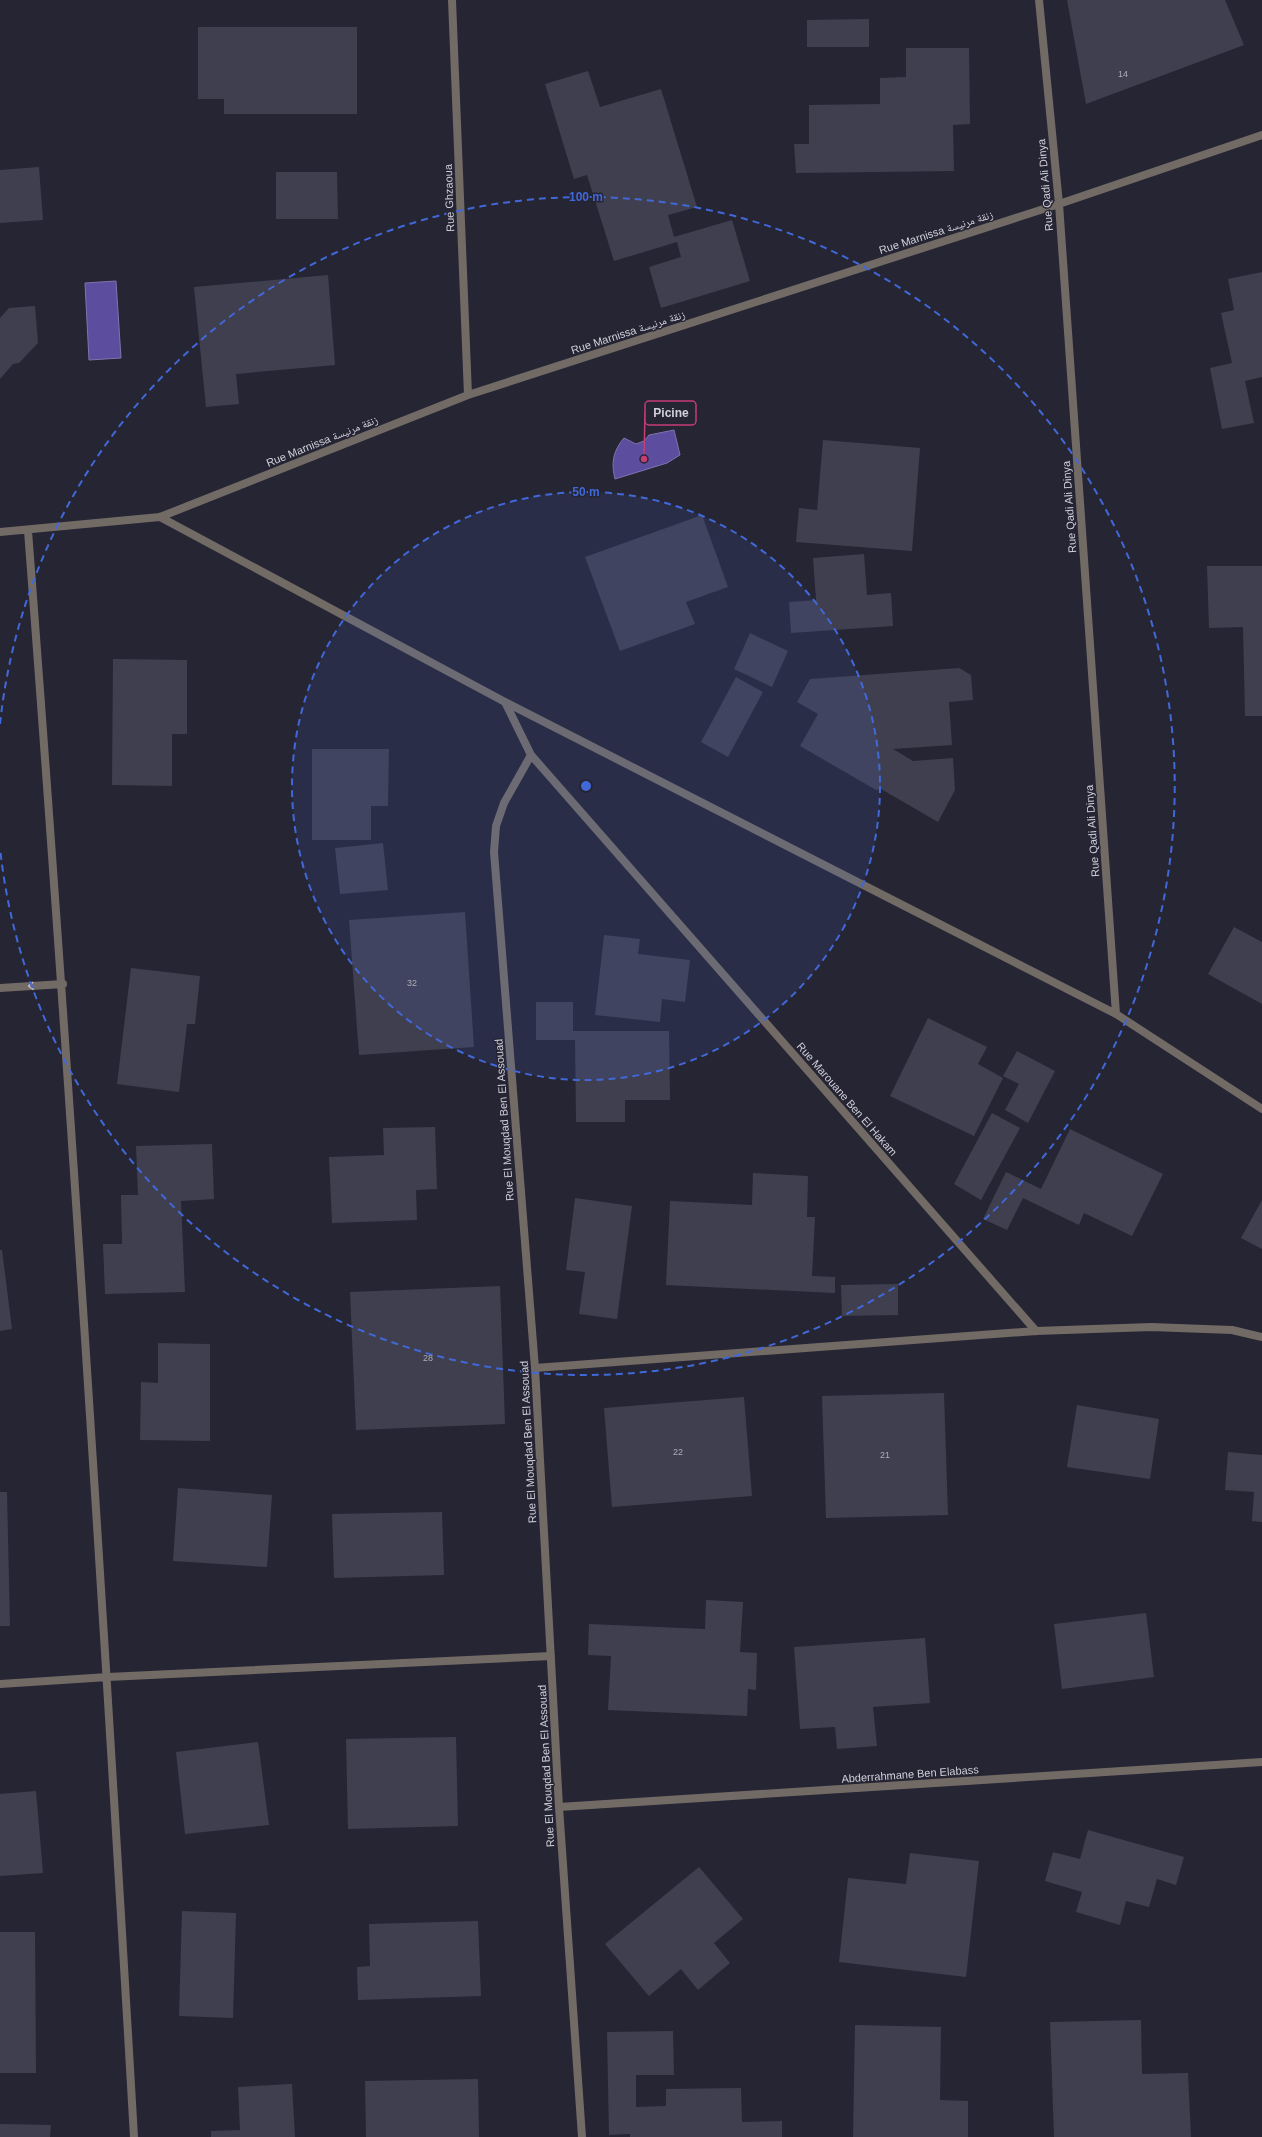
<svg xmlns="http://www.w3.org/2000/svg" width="1262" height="2137" font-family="Helvetica,'Noto Naskh Arabic',sans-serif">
<rect width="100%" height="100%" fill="#262534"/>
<path fill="#5c4d9e" stroke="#7f74b0" d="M116,281L121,358L89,360L85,283Z
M674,430L680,455L667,463L615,479C611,463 613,451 624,438L636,444L644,441L649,435Z"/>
<path fill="#403f50" d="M1067,0H1225L1244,45L1086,104Z
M869,19V47H807V20Z
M198,27H357V114H224V99H198Z
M906,48H969L970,124L953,125L954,171L796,173L794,144H809V105L880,104V78L906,77Z
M588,71L600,107L661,89L697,207L668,215L674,237L732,220L750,281L661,308L649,267L681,257L677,242L614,261L587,175L574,179L545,84Z
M39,167L43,220L0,223V170Z
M276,172H337L338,219H276Z
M1262,272V377L1245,381L1254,423L1222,429L1210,368L1232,363L1221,313L1234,310L1228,279Z
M328,275L335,365L236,374L239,404L206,407L194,287Z
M35,306L38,343L19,363L13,364L0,379V318L9,308Z
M823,440L920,448L912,551L796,542L799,508L817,510Z
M702,515L728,587L686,602L695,624L620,651L585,557Z
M864,554L867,595L891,593L893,626L791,633L789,602L816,600L813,558Z
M1207,566H1262V716H1245L1243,627L1209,628Z
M750,633L788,651L772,687L734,669Z
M113,659L187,660V734H172V786L112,785Z
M959,668L971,675L973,700L949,702L952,745L893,749L913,761L953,758L955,790L938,822L881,789L876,790L800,746L818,714L797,702L810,679Z
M736,677L763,692L728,757L701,742Z
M312,749H389L388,806H371V840H312Z
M383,843L388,890L340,894L335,848Z
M465,912L474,1047L359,1055L349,920Z
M1234,927L1262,942V1004L1208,974Z
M604,935L640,939L638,954L690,960L685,1002L662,999L660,1022L595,1015Z
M131,968L200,976L195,1024H187L179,1092L117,1084Z
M536,1002H573V1031H669L670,1100H625V1122H576L575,1040H536Z
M928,1018L987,1047L978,1064L1003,1078L974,1136L890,1096Z
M1017,1051L1055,1071L1028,1123L1005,1110L1019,1084L1003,1076Z
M992,1113L1020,1128L981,1200L954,1184Z
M435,1127L437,1189L416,1190L417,1220L332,1223L329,1157L384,1155L383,1128Z
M1070,1129L1163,1174L1132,1236L1084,1213L1079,1225L1023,1198L1007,1230L983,1219L1006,1172L1041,1189Z
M212,1144L214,1199L181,1201L185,1292L105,1294L103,1244H122L121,1195H138L136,1146Z
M753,1173L808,1176L807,1217H815L812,1276L835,1277V1293L666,1285L670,1201L752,1205Z
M575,1198L632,1206L617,1319L579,1314L585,1272L566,1270Z
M1262,1200V1249L1241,1238Z
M0,1250H2L12,1329L0,1331Z
M898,1284V1315L842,1316L841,1285Z
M500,1286L505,1424L356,1430L350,1292Z
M158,1343L210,1344V1441L140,1440L141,1382L158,1383Z
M944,1393L948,1515L826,1518L822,1396Z
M744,1397L752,1496L612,1507L604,1408Z
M1077,1405L1159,1419L1150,1479L1067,1467Z
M1228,1452L1262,1455V1522L1252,1521L1254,1492L1225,1490Z
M178,1488L272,1495L267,1567L173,1561Z
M0,1492H7L10,1626H0Z
M442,1512L444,1575L334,1578L332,1514Z
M706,1600L743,1602L740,1652L757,1653L756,1690L748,1689L747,1716L608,1710L611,1656L588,1655L589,1624L705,1629Z
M1146,1613L1154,1677L1062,1689L1054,1624Z
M925,1638L930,1703L873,1707L877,1746L837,1749L835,1727L800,1729L794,1647Z
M456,1737L458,1826L348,1829L346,1739Z
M258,1742L269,1825L185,1834L176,1752Z
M36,1791L43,1873L0,1876V1794Z
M1088,1830L1184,1857L1176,1885L1157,1879L1149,1907L1126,1901L1120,1925L1076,1912L1082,1892L1045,1881L1053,1852L1080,1859Z
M910,1853L979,1861L966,1977L839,1962L848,1878L906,1884Z
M699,1867L743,1919L714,1943L730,1963L698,1990L681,1969L649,1996L605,1944Z
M182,1911L236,1913L233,2018L179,2016Z
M478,1921L481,1996L358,2000L357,1967L370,1966L369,1924Z
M0,1932H35L36,2073H0Z
M1141,2020L1142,2074L1188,2073L1191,2137H1054L1050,2022Z
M855,2025L941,2027L940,2100L968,2101V2137H853Z
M673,2031L674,2075H636V2107L666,2106V2089L741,2088L742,2122L782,2121V2137H630V2134L609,2135L607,2032Z
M478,2079L479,2137H366L365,2081Z
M292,2084L295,2137H211V2131L240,2130L238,2087Z
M0,2124L51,2125L50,2137H0Z"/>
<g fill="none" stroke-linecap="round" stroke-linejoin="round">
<path stroke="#726a65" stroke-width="8" d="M452,0L468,395
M1039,0L1059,204L1116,1014
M160,517L505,702L1116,1014L1262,1109
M28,531C69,1066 103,1601 134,2137
M0,532L160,517L468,395L1059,204L1262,135
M505,702L531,755L1036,1331
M531,755L504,803L496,826L494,852L535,1368L559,1807L582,2137
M0,988L63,984
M535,1368L1036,1331L1151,1327L1232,1330L1262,1337
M0,1684L108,1677L551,1656
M559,1807L1262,1762"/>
</g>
<defs><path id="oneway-chevron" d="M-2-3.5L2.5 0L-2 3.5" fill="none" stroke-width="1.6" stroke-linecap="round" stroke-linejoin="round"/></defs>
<use stroke="#b9b6bd" href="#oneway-chevron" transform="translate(31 986) rotate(177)"/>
<circle cx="586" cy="786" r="294" fill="#4168d8" fill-opacity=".12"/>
<g fill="none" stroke="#4168d8" stroke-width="2" stroke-dasharray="7 5">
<circle cx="586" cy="786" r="294"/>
<path d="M0 724A589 589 0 1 1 0 848"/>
</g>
<g text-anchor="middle" stroke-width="3" stroke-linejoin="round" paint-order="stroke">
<g font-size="9" fill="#adacb8">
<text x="1123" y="77">14</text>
<text x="412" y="986">32</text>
<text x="428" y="1361">28</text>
<text x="678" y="1455">22</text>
<text x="885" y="1458">21</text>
</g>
<g font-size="11" fill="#d1d0da" stroke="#262534">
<text transform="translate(1045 185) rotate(-95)" y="4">Rue Qadi Ali Dinya</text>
<text transform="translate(449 198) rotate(-92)" y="4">Rue Ghzaoua</text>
<text transform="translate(936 232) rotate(-18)" y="4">Rue Marnissa زنقة مرنيسة</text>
<text transform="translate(628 332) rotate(-18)" y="4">Rue Marnissa زنقة مرنيسة</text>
<text transform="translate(322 441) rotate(-22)" y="4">Rue Marnissa زنقة مرنيسة</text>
<text transform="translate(1069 507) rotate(-94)" y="4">Rue Qadi Ali Dinya</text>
<text transform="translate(1092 831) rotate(-94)" y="4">Rue Qadi Ali Dinya</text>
<text transform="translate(847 1099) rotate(49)" y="4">Rue Marouane Ben El Hakam</text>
<text transform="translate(504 1120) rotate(-94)" y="4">Rue El Mouqdad Ben El Assouad</text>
<text transform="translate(528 1442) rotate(-93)" y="4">Rue El Mouqdad Ben El Assouad</text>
<text transform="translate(546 1766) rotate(-93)" y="4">Rue El Mouqdad Ben El Assouad</text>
<text transform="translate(910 1774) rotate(-4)" y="4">Abderrahmane Ben Elabass</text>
</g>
</g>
<circle cx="586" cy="786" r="6" fill="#4168d8" stroke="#262534" stroke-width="2"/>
<g font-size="12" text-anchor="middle" font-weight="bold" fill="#4168d8" stroke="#262534" stroke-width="3" stroke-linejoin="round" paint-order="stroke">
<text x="586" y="201">100 m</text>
<text x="586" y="496">50 m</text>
</g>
<path fill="none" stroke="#c53d74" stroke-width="1.5" d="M644 459L645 413"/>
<circle fill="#c53d74" stroke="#262534" stroke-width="1.5" cx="644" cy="459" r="4"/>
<rect fill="#262534" stroke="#c53d74" stroke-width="1.5" x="645" y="401" width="51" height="24" rx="4"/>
<g font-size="12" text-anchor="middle" font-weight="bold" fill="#d1d0da">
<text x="671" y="417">Picine</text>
</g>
</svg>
